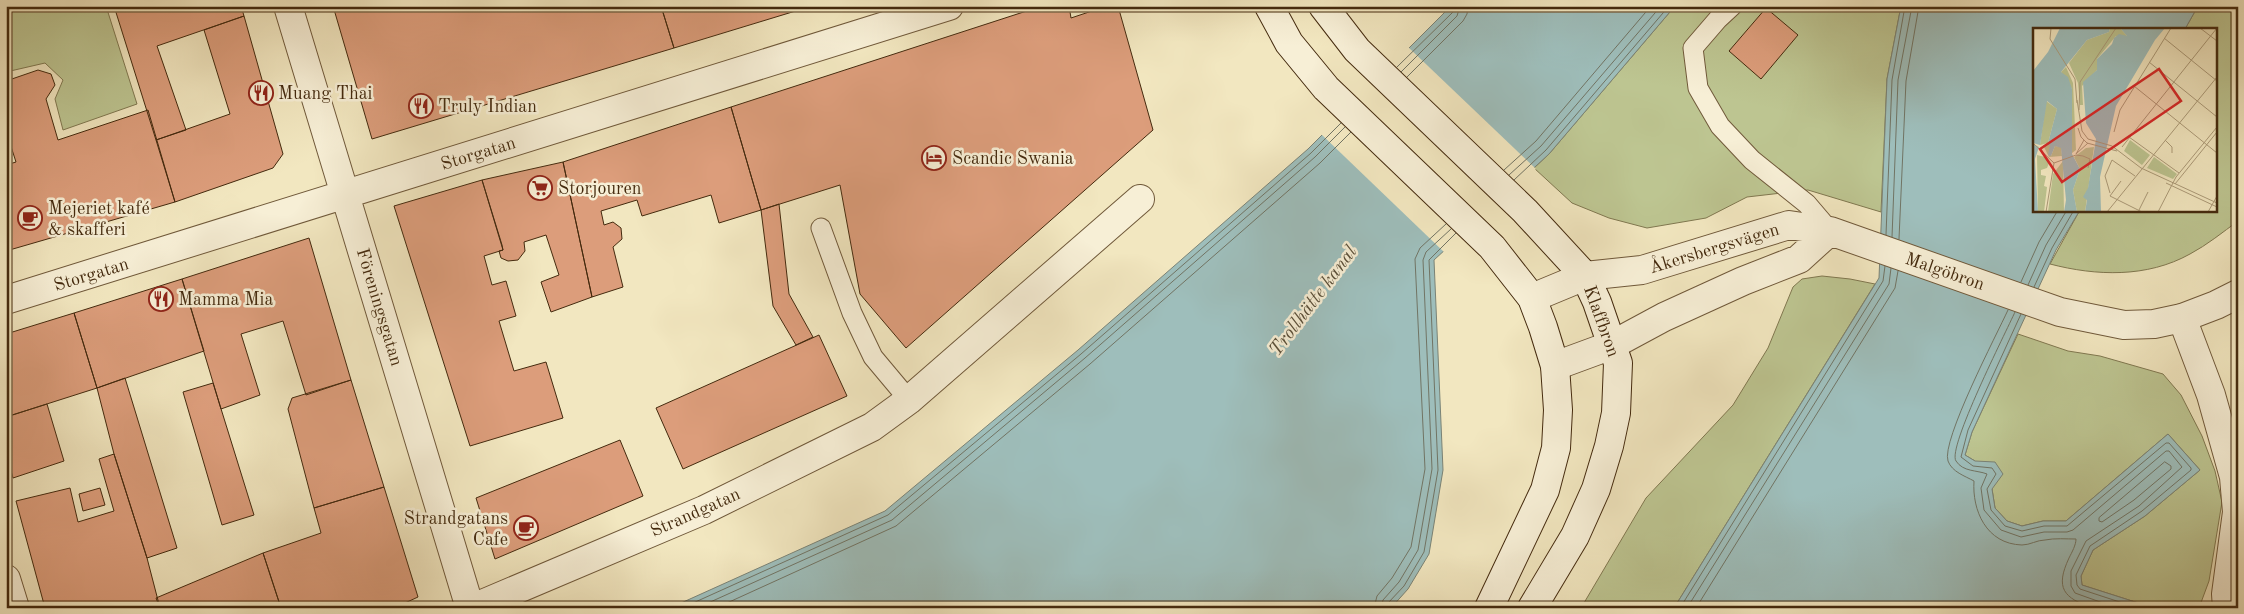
<svg xmlns="http://www.w3.org/2000/svg" width="2244" height="614" font-family="'Old Standard TT',serif">
<rect width="100%" height="100%" fill="#f2e7c0"/>
<filter id="stains"><feTurbulence type="fractalNoise" baseFrequency=".004" numOctaves="4"/><feColorMatrix values="0 0 0 0 .2 0 0 0 0 .09 0 0 0 0 .02 0 0 0 .5 -.17"/></filter>
<radialGradient id="worn" r=".72"><stop offset=".6" stop-color="#630" stop-opacity="0"/><stop offset="1" stop-color="#630" stop-opacity=".3"/></radialGradient>
<path fill="#bdc591" stroke="#807850" d="M6,6H106L137,104L63,130L55,99L63,80L45,63L6,72Z
M1675,6H1901L1887,79L1881,212L1808,190L1747,197L1706,218L1647,228L1609,218L1572,203L1534,168L1549,154Z
M2198,6H2238V221C2223,232 2207,245 2190,254C2147,278 2096,276 2050,264L2080,210H2215V29H2185Z
M1822,276L1850,279L1875,284L1674,608H1581L1646,498L1733,405L1768,348L1793,287L1802,279Z
M2018,334L2068,351L2100,356L2163,374L2181,395L2202,436L2215,471L2222,502L2209,581L2199,608H2154L2082,585L2081,576L2093,550L2145,516L2200,470L2168,434L2066,521H2043L2022,526L2007,521L1995,508L1992,489L1975,461L1965,455L1972,432Z"/>
<path fill="#9ebebb" stroke="#7a8376" d="M1451,6H1675L1549,154L1434,260L1443,470L1429,554L1408,589L1391,608H670L885,511L1078,350L1308,149Z
M1901,6H2198L2185,29H2034V210H2080L2056,250L1972,432L1965,455L1975,461L1995,462L2003,474L1992,489L1995,508L2007,521L2022,526L2043,521H2066L2168,434L2200,470L2145,516L2093,550L2081,576L2082,585L2154,608H1674L1879,278L1887,79Z"/>
<path fill="#f2e7c0" d="M1407,46L1536,169L1445,253L1320,133Z"/>
<g fill="none" stroke-linecap="round" stroke-linejoin="round">
<path stroke="#717464" stroke-width="1" d="M1397,67L1453,12L1454,6
M1401,72L1457,16L1460,6
M1407,77L1463,21L1467,14L1468,6
M1504,170L1536,141L1651,6
M1509,175L1541,146L1661,6
M1514,180L1546,150L1669,6
M1886,235L1892,80L1905,6
M1892,237L1898,80L1912,6
M1899,239L1906,81L1919,6
M2021,282L2039,242L2058,210
M2028,285L2046,245L2067,210
M2034,287L2052,248L2074,210
M2008,310C1997,334 1941,441 1948,461C1952,472 1965,476 1974,481C1972,510 1986,544 2022,545C2030,545 2037,540 2045,540C2054,538 2067,539 2076,539C2076,545 2072,552 2069,558C2055,588 2063,598 2093,608
M2015,312C2006,332 1947,448 1956,461C1963,472 1977,470 1987,474L1981,488L1984,510L2001,530L2021,537L2044,532H2067L2073,530L2166,451H2169L2182,467L2139,506L2086,541L2071,571V586L2075,593L2117,608
M2021,314L1968,430L1961,457L1973,466L1992,468L1996,474L1987,489L1991,510L2005,526L2022,531L2044,526H2067L2166,443H2169L2191,468V470L2142,511L2090,546L2076,575L2077,585L2080,589L2138,608
M2165,462L2171,466V469L2134,500L2102,522L2099,521V518Z
M682,608L888,515L1081,354L1311,153L1341,123
M697,608L892,520L1085,358L1315,157L1345,127
M716,608L896,526L1090,364L1320,163L1351,132
M1374,608L1377,596L1392,578L1411,547L1425,469L1415,259L1420,248L1446,224
M1381,608L1383,600L1399,582L1418,550L1432,469L1423,260L1426,252L1451,229
M1388,608V603L1404,586L1424,552L1438,470L1429,260L1456,233
M1680,608L1883,281L1885,266
M1687,608L1889,284L1891,268
M1696,608L1895,288L1898,271"/>
</g>
<path fill="#dc9d7b" stroke="#442a0e" d="M114,6H241L244,16L157,46L186,130L156,140Z
M333,6H661L674,48L372,139Z
M661,6H812L674,48Z
M1042,6H1069L1071,18L1107,6H1118L1153,130L906,348L860,294L840,185L761,210L731,107Z
M1766,8L1798,35L1761,79L1729,51Z
M244,16L283,154L273,168L175,202L156,140L230,114L204,30Z
M38,70L51,74L55,85L46,99L58,140L148,110L175,202L6,251V165L16,162L6,131V81Z
M731,107L761,210L719,223L711,195L642,216L637,200L601,211L604,225L613,222L621,228L622,239L613,247L623,287L592,297L563,162Z
M563,162L592,297L551,312L541,282L559,275L546,235L524,242L525,251L518,260L508,261L501,258L499,251L503,250L502,245L482,180Z
M482,180L503,250L484,256L492,285L506,281L516,316L499,321L514,371L546,362L563,418L470,446L394,206Z
M779,204L789,294L813,337L796,345L773,306L761,210Z
M309,238L351,380L306,395L283,321L241,334L260,395L221,409L182,279Z
M182,279L204,351L97,388L74,313Z
M74,313L97,388L6,417V334Z
M819,335L847,396L683,469L656,408Z
M125,378L177,548L147,558L114,454L97,388Z
M351,380L384,487L314,508L288,409L292,398Z
M213,383L254,515L222,525L183,392Z
M47,404L64,461L13,478L6,452V417Z
M620,440L643,496L495,559L476,498Z
M114,454L147,558L160,608H45L16,501L70,488L78,522L114,511L99,459Z
M384,487L418,597L394,608H281L263,553L321,533L314,508Z
M100,488L105,505L83,511L79,494Z
M263,553L281,608H160L156,598Z"/>
<g fill="none" stroke-linecap="round" stroke-linejoin="round">
<defs>
<path id="service" d="M1732,6L1718,19L1693,48L1698,88L1720,126L1752,160L1807,204L1830,231
M821,228L852,313L873,357L909,400"/>
<path id="pedestrian" d="M473,608L704,510L872,427L909,400L1140,199"/>
<path id="minor" d="M288,6L470,608
M6,300L949,6
M2182,318L2211,395L2234,477L2237,512L2226,594L2227,608
M6,579L15,608"/>
<path id="tertiary" d="M1532,298L1585,276L1642,270L1789,225L1830,231L2060,312L2124,325L2154,324L2182,318L2216,305L2238,294
M1555,366L1612,345L1664,317L1743,281L1799,259L1830,231"/>
<path id="secondary" d="M1269,6L1289,43L1326,88L1492,247L1532,298L1543,327L1555,366L1558,410L1556,448L1545,490L1489,608
M1323,6L1357,50L1525,211L1585,276L1597,302L1618,363L1616,413L1609,446L1596,489L1575,536L1532,608"/>
</defs>
<use href="#service" stroke="#70593a" stroke-width="21"/>
<use href="#pedestrian" stroke="#70593a" stroke-width="30"/>
<use href="#minor" stroke="#70593a" stroke-width="30"/>
<use href="#tertiary" stroke="#70593a" stroke-width="30"/>
<use href="#secondary" stroke="#442a0e" stroke-width="30"/>
<use href="#service" stroke="#f7efd6" stroke-width="19"/>
<use href="#pedestrian" stroke="#f7efd6" stroke-width="28"/>
<use href="#minor" stroke="#f7efd6" stroke-width="28"/>
<use href="#tertiary" stroke="#f7efd6" stroke-width="28"/>
<use href="#secondary" stroke="#f7efd6" stroke-width="28"/>
</g>
<defs>
<symbol id="restaurant-ring" viewBox="-11 -11 22 22"><circle r="9.5" fill="#f7efd6" stroke="#8f2418" stroke-width="1.5"/><path d="M-5-6h1v4h1v-4h1v4h1v-4h1v5L-1.5 .5V6h-2V.5L-5-1ZM5-6V6H3V1.5H1.5Q1.5-4 5-6Z" fill="#8f2418"/></symbol>
<symbol id="hotel-ring" viewBox="-11 -11 22 22"><circle r="9.5" fill="#f7efd6" stroke="#8f2418" stroke-width="1.5"/><path d="M-6-4.5h1.5V1H6V5H4.5V3h-9V5H-6ZM-4 0a1.8 1.8 0 1 1 3.6 0ZM.5 0V-2.5h3Q6-2.5 6 0Z" fill="#8f2418"/></symbol>
<symbol id="supermarket-ring" viewBox="-11 -11 22 22"><circle r="9.5" fill="#f7efd6" stroke="#8f2418" stroke-width="1.5"/><path d="M-6-5.5h2.5l.6 2H6L4.5 2H-2.5L-4.4-4H-6ZM-1.5 3.2a1.3 1.3 0 1 0 .1 0ZM3 3.2a1.3 1.3 0 1 0 .1 0Z" fill="#8f2418"/></symbol>
<symbol id="cafe-ring" viewBox="-11 -11 22 22"><circle r="9.5" fill="#f7efd6" stroke="#8f2418" stroke-width="1.5"/><path d="M-5.5-4.5H6V0H3Q3 3.5 0 3.5H-2.5Q-5.5 3.5-5.5 0ZM3-3.2v2h1.7v-2ZM-6 4.5H4V6H-6Z" fill="#8f2418"/></symbol>
</defs>
<g fill-rule="evenodd">
<use href="#restaurant-ring" x="247" y="79" width="28" height="28"/>
<use href="#restaurant-ring" x="407" y="92" width="28" height="28"/>
<use href="#hotel-ring" x="920" y="144" width="28" height="28"/>
<use href="#supermarket-ring" x="526" y="174" width="28" height="28"/>
<use href="#cafe-ring" x="16" y="204" width="28" height="28"/>
<use href="#restaurant-ring" x="147" y="285" width="28" height="28"/>
<use href="#cafe-ring" x="512" y="514" width="28" height="28"/>
</g>
<g text-anchor="middle" stroke-width="5" stroke-linejoin="round" paint-order="stroke">
<g font-size="18" fill="#442a0e" stroke="#f7efd6" text-anchor="start">
<text x="278" y="99">Muang Thai</text>
<text x="438" y="112">Truly Indian</text>
<text x="952" y="164">Scandic Swania</text>
<text x="558" y="194">Storjouren</text>
<text x="48" y="214">Mejeriet kafé<tspan x="48" dy="21">&amp; skafferi</tspan></text>
<text x="178" y="305">Mamma Mia</text>
<text x="508" y="524" text-anchor="end">Strandgatans<tspan x="508" dy="21">Cafe</tspan></text>
</g>
<g font-size="18" fill="#442a0e" stroke="#f7efd6">
<text transform="translate(478 153) rotate(-17)" y="6">Storgatan</text>
<text transform="translate(1714 248) rotate(-17)" y="6">Åkersbergsvägen</text>
<text transform="translate(1945 271) rotate(19)" y="6">Malgöbron</text>
<text transform="translate(91 274) rotate(-17)" y="6">Storgatan</text>
<text transform="translate(380 307) rotate(73)" y="6">Föreningsgatan</text>
<text transform="translate(1602 321) rotate(70)" y="6">Klaffbron</text>
<text transform="translate(695 512) rotate(-24)" y="6">Strandgatan</text>
</g>
<g font-size="19" font-style="italic" fill="#5a4f39" stroke="#f7efd6">
<text transform="translate(1312 300) rotate(-53)" y="7">Trollhätte kanal</text>
</g>
</g>
<g transform="translate(2033 28)">
<rect width="184" height="184" fill="#f2e7c0"/>
<path d="M77,0H87L94,8H83L64,31V42L49,58L50,77H47L45,55L36,35L54,12L76,4ZM33,39L40,55L43,122L39,125V61L28,44ZM13,73L24,81L15,115L7,117ZM97,112L117,127L109,137L91,123ZM10,117H17L18,128L22,118L28,119L29,128L16,129ZM61,119L52,184H44L40,162L47,141L41,129L53,120ZM4,127L12,129L16,135L14,140L8,142V147L13,148L11,158L14,159L11,184H5ZM121,129L144,146L140,151L114,140ZM30,133L31,184H15L20,146Z" fill="#bdc591"/>
<path d="M27,0H77L76,4L54,12L28,44L35,49L39,61V126L47,141L40,162L44,184H31L33,172L28,120L22,118L18,128L15,127L17,117H11L15,115L24,81L14,73L7,117L0,115V43L15,24ZM87,0H132L122,12L83,78L67,149L68,184H52L54,172L50,169L55,160L63,111L53,95L50,54L64,42V31L79,16L81,10L86,6L94,8ZM0,116L6,119L2,131L5,184H0Z" fill="#9ebebb"/>
<path fill="none" stroke="#ac9b79" stroke-width="1" d="M18,0L17,11L42,51L44,75M167,0L184,13M131,10L184,53M116,34L184,89M101,58L184,125M44,72L49,103L55,111L79,118L108,140L184,175M46,82L47,54L83,0M45,100L48,109L54,115L84,123M81,104L87,82L138,0M96,109L146,145M132,112L139,119V125M0,115L21,135M89,119L184,0M43,126L55,115M43,126L51,112M88,153L77,168L109,184M133,155L184,179M142,156L184,104M77,165L72,148L79,132L102,148M106,182L115,164M13,184L21,135L43,127L50,128L57,131L55,140M74,184L184,49M125,184L143,149L184,99M175,184L184,168"/>
<path fill="#d62828" fill-opacity="0.15" stroke="#d62828" stroke-width="2.5" d="M126,41L148,73L29,154L7,121Z"/>
<rect width="184" height="184" fill="none" stroke="#442a0e" stroke-width="2.5"/>
</g>
<rect width="2244" height="614" fill="none" stroke="#f2e7c0" stroke-width="25"/>
<rect x="8" y="8" width="2229" height="599" fill="none" stroke="#442a0e" stroke-width="2.5"/>
<rect x="12" y="12" width="2219" height="589" fill="none" stroke="#442a0e"/>
<rect width="100%" height="100%" filter="url(#stains)"/>
<rect width="100%" height="100%" fill="url(#worn)"/>
</svg>
